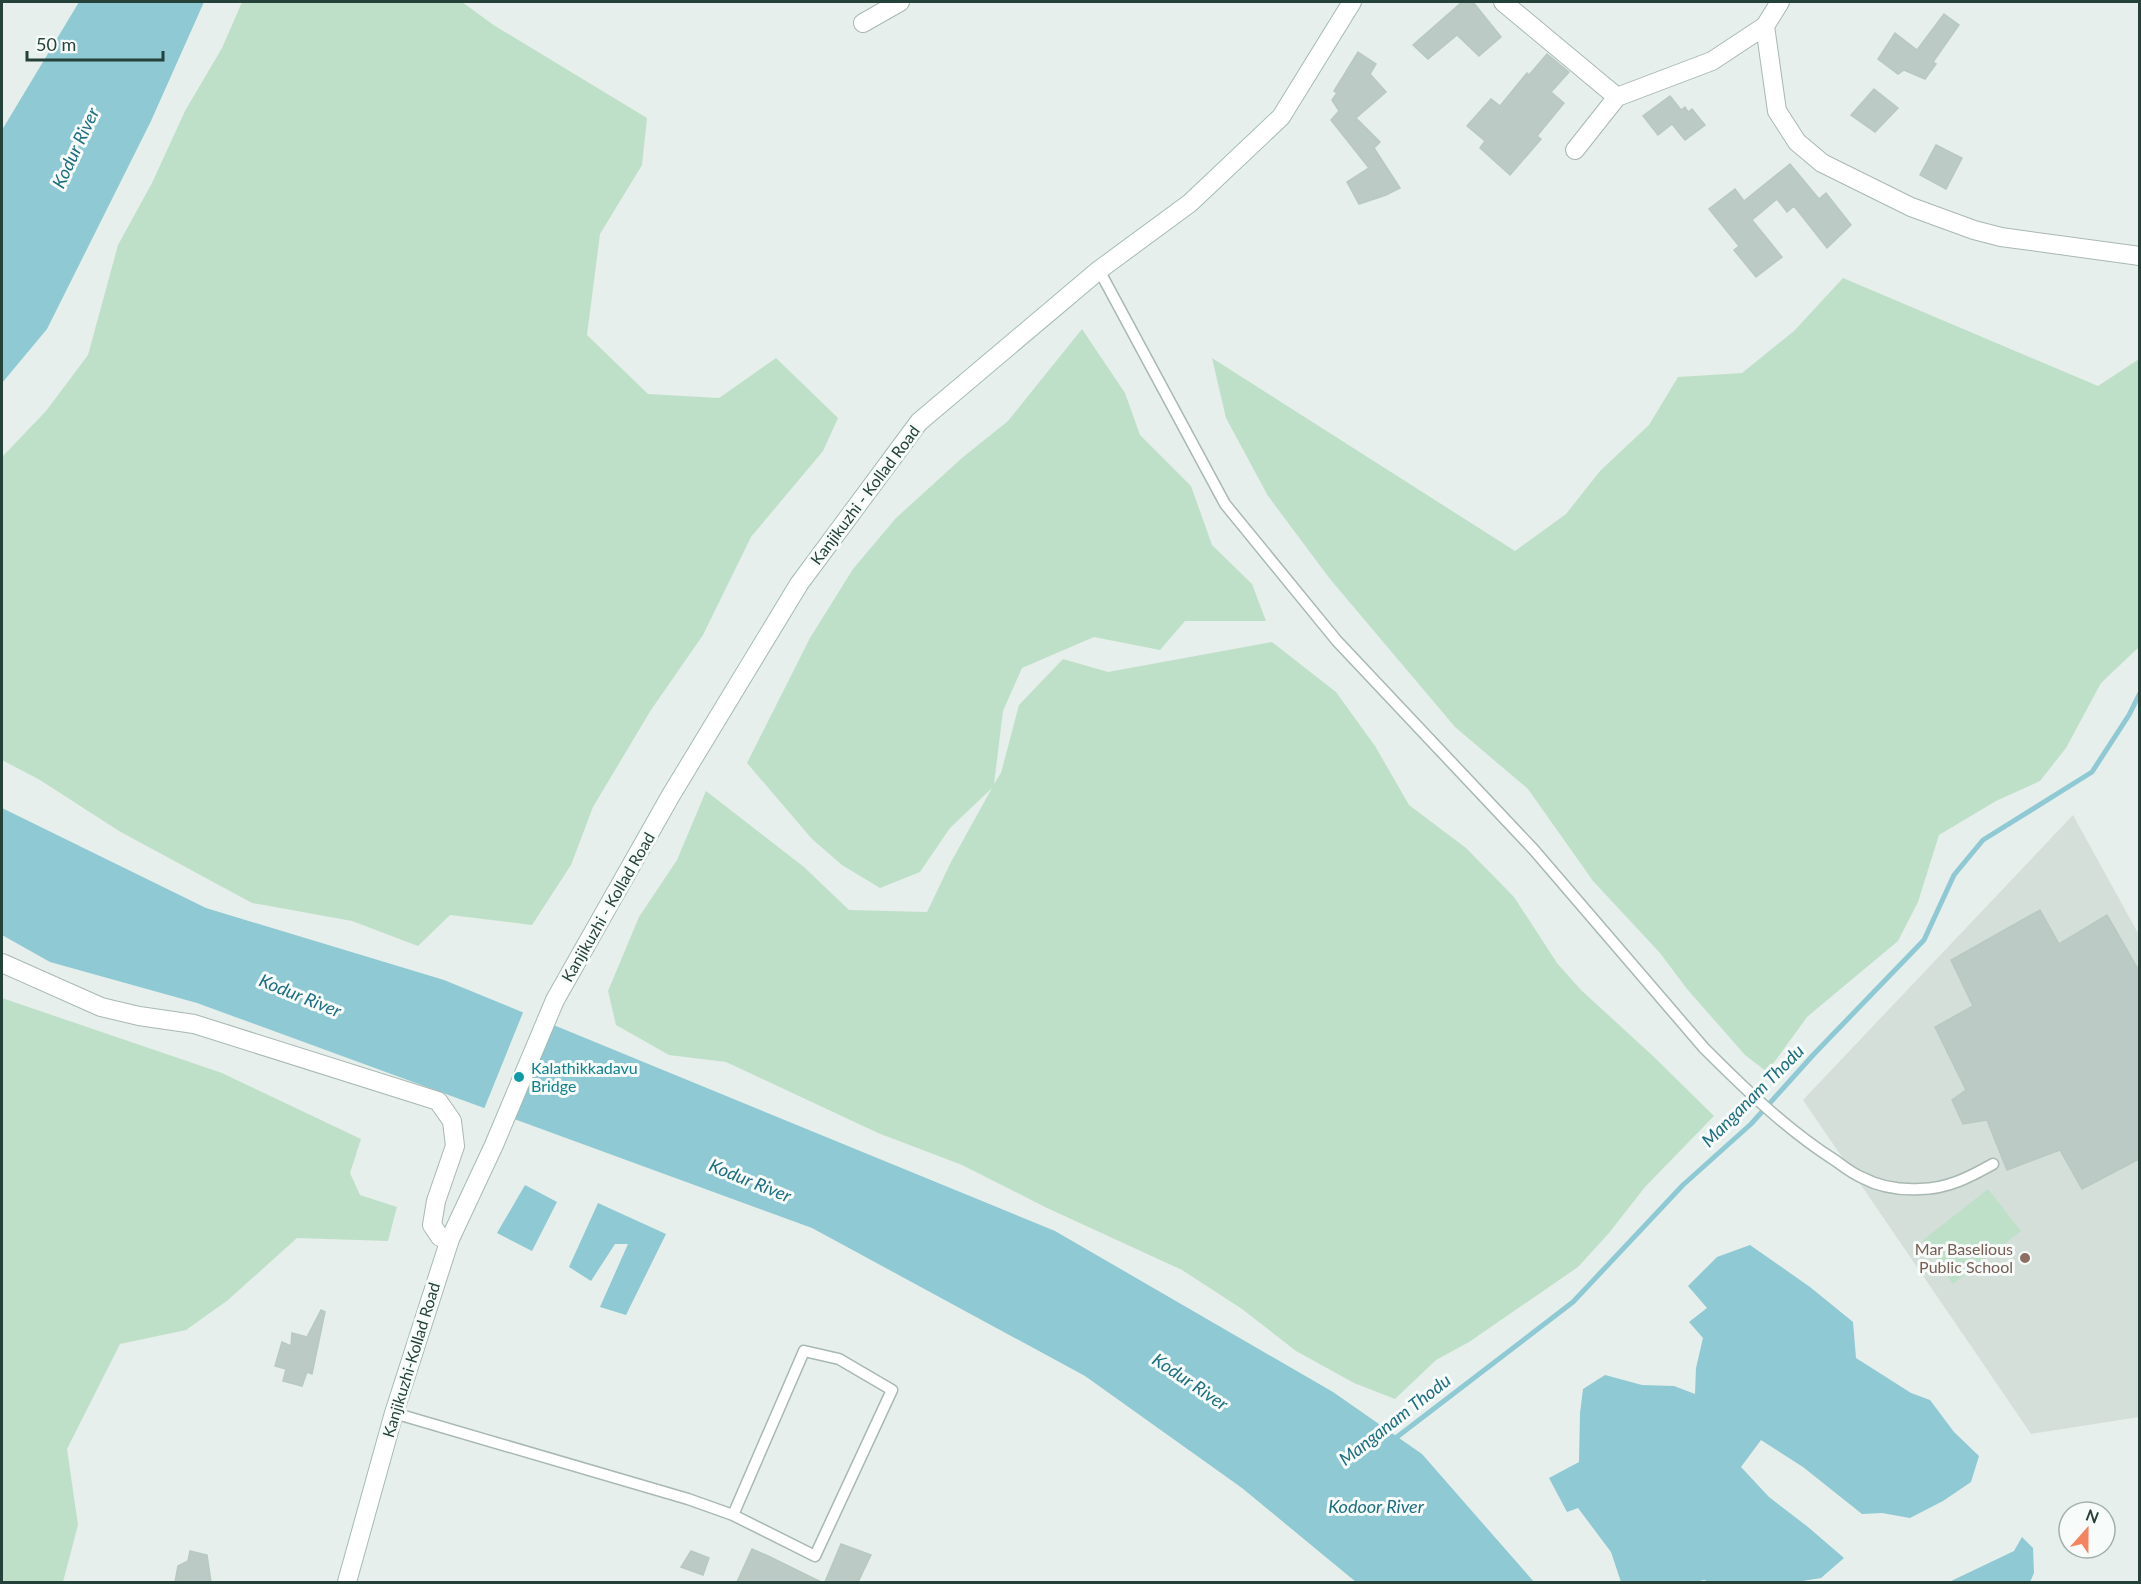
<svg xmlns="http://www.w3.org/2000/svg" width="2141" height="1584" font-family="Lato,sans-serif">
<rect width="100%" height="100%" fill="#e6efeb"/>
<path fill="#d4dfda" d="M2073,815L2139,935V1417L2031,1434L1803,1100Z"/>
<path fill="#bfe0c8" d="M242,2H462L495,26L647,118L642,165L600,234L587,335L648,394L719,398L776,358L838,418L823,451L751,537L703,635L651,710L593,807L571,865L532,925L450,915L418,946L352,921L252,903L119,831L40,780L2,760V457L46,411L88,355L118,245L152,183L185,111L222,48Z
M1843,278L2098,386L2139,359V647L2101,683L2066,748L2040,781L1996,801L1939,835L1918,902L1898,941L1807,1017L1767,1072L1745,1055L1687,989L1660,953L1593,881L1528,789L1455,727L1330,579L1268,496L1226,418L1212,358L1515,551L1566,514L1600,471L1649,425L1678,377L1742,373L1794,331Z
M1082,329L1125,393L1140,435L1191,486L1212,545L1252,584L1266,621H1185L1160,650L1094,637L1022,668L1003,711L994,784L1001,773L1019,705L1063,659L1108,672L1272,642L1336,692L1375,746L1409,805L1466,848L1514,897L1557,963L1581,990L1654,1057L1714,1116L1645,1187L1609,1233L1578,1267L1469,1342L1436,1360L1395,1399L1354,1383L1296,1351L1242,1309L1182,1270L1047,1208L962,1165L878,1133L726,1062L669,1055L616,1025L608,991L639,917L677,860L706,791L804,867L849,910L927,912L951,862L992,788L950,828L920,872L880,888L842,865L812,839L747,763L810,638L853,569L896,518L962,458L1008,421Z
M2,998L222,1073L361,1139L350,1173L360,1195L397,1207L388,1241L297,1238L228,1300L186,1330L120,1344L67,1449L78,1525L63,1582H2Z
M1988,1189L2021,1231L1953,1284L1923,1240Z"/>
<path fill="#8ec9d4" d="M79,2H204L151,121L47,329L2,383V130Z
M2,808L206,908L444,980L1055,1231L1333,1392L1422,1454L1534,1582H1356L1242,1488L1085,1376L812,1228L197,1003L50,962L2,935Z
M525,1185L557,1202L532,1251L497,1233Z
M598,1203L666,1234L626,1315L600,1307L628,1244H615L591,1281L569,1267Z
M1750,1245L1810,1287L1853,1322L1856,1358L1911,1393L1930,1400L1954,1432L1979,1456L1971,1482L1943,1501L1910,1518L1882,1513L1862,1514L1803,1467L1761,1440L1741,1467L1769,1497L1808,1527L1844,1558L1821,1578L1796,1582H1709L1704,1580L1695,1582H1621L1611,1552L1578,1508L1567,1512L1549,1478L1579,1462L1580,1413L1583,1389L1605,1375L1642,1385L1674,1386L1695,1394L1696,1368L1703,1338L1689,1322L1707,1308L1688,1286L1717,1257Z
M2022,1537L2033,1548L2034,1573L2030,1582H1949L2014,1551Z"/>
<path fill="#e6efeb" d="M524,1010L553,1022L511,1119L484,1109Z"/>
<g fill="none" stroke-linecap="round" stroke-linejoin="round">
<path stroke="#8ec9d4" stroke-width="5" d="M1393,1440L1573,1302L1683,1185L1751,1124L1814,1054L1924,940L1954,875L1983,840L2092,772L2129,715L2140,693"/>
</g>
<path fill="#bbcac4" stroke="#b8c9c2" stroke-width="1.5" d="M1462,2H1473L1501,37L1479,56L1457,35L1428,59L1413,45Z
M1944,14L1959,25L1933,62L1936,64L1925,79L1904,70L1898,74L1878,59L1895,33L1917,50Z
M1358,52L1376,64L1370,74L1386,92L1356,118L1380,142L1374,148L1400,188L1386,195L1359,204L1347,182L1369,168L1331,120L1339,111L1332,100L1337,93L1334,91Z
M1547,54L1569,72L1551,92L1564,103L1537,136L1541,139L1510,175L1480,148L1485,141L1467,126L1491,99L1500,106L1527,73L1529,75Z
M1874,89L1898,108L1875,132L1851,115Z
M1670,96L1681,110L1685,107L1688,112L1692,109L1705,125L1685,140L1672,124L1658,135L1643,116Z
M1936,145L1962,158L1946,189L1920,175Z
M1790,164L1819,199L1826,193L1851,225L1827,248L1794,206L1787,212L1777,199L1752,220L1782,257L1756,277L1734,250L1739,246L1709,209L1735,189L1744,201Z
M2040,910L2059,944L2107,915L2139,971V1159L2082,1189L2060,1150L2007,1170L1987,1120L1963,1124L1952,1100L1966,1090L1935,1027L1973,1006L1951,960Z
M321,1310L325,1312L312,1374L307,1372L302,1386L283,1381L286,1369L275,1366L282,1342L291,1346L292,1333L307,1337Z
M841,1544L871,1555L858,1582H825Z
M752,1549L768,1556L821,1582H737Z
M190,1551L207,1555L211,1582H175L178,1566L188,1561Z
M691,1551L709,1558L703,1575L681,1567Z"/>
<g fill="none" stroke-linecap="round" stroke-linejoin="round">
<defs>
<path id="lane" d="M1099,270L1225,504L1337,641L1534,850L1704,1048C1745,1089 1787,1130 1836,1161C1844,1167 1853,1174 1863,1178C1880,1187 1901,1190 1920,1189C1947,1189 1970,1177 1993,1164
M394,1413L688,1499L733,1515L815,1556L892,1390L839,1359L804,1351L733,1515"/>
<path id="street" d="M1503,2L1617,97L1712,61L1765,26L1780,2
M863,23L900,2
M1765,26L1777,111L1797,142L1822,163L1911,207L1974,230L2001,237L2140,256
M1575,150L1617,97
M2,963L101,1007L139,1016L194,1024L438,1101L452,1121L455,1146L436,1201L432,1225L440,1237L450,1239"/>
<path id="secondary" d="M347,1582L394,1413L450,1239L494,1145L555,1000L671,795L799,584L919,422L1099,270L1190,203L1281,117L1352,2"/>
</defs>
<use href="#lane" stroke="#a8b8b2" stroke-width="13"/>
<use href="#street" stroke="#a8b8b2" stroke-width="20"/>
<use href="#secondary" stroke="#a4bbb3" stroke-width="20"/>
<use href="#lane" stroke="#fff" stroke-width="10"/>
<use href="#street" stroke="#fff" stroke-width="18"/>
<use href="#secondary" stroke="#fff" stroke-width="18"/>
</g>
<circle fill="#0f9aa8" stroke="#f7fbf9" stroke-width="2" cx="519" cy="1077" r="6"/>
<circle fill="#8d6e63" stroke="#f7fbf9" stroke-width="2" cx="2025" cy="1258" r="6"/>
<g text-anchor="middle" stroke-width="6" stroke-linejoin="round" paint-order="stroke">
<g font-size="16" fill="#24423a" stroke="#f7fbf9">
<text transform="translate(865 495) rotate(-53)" y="6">Kanjikuzhi - Kollad Road</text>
<text transform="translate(608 907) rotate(-60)" y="6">Kanjikuzhi - Kollad Road</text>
<text transform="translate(411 1360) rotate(-73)" y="6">Kanjikuzhi-Kollad Road</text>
</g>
<g font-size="16" fill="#0d838f" stroke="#f7fbf9" text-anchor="start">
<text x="531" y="1074">Kalathikkadavu<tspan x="531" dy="18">Bridge</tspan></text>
</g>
<g font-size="16" fill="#785e54" stroke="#f7fbf9" text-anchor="end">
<text x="2013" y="1255">Mar Baselious<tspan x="2013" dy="18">Public School</tspan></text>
</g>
<g font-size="18" font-style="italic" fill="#1c6f80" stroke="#f7fbf9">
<text transform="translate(76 148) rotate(-65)" y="6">Kodur River</text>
<text transform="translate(300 996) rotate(22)" y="6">Kodur River</text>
<text transform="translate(1753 1096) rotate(-45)" y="6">Manganam Thodu</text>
<text transform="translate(750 1181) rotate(22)" y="6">Kodur River</text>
<text transform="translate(1190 1382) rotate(34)" y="6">Kodur River</text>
<text transform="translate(1395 1420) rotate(-38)" y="6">Manganam Thodu</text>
<text x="1376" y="1513">Kodoor River</text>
</g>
</g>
<rect width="2141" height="1584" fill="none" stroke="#24423a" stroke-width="6"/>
<g transform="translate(2087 1530) rotate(21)"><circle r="28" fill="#f7fbf9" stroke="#a3b1ad" stroke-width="1.5"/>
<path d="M0-4.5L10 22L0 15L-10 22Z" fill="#f4845f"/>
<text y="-9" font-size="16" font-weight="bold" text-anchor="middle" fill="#24423a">N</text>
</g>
<path d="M27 51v9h136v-9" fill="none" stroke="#24423a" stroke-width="3"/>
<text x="36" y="51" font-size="18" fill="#24423a" stroke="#f7fbf9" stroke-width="4.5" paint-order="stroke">50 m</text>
</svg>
